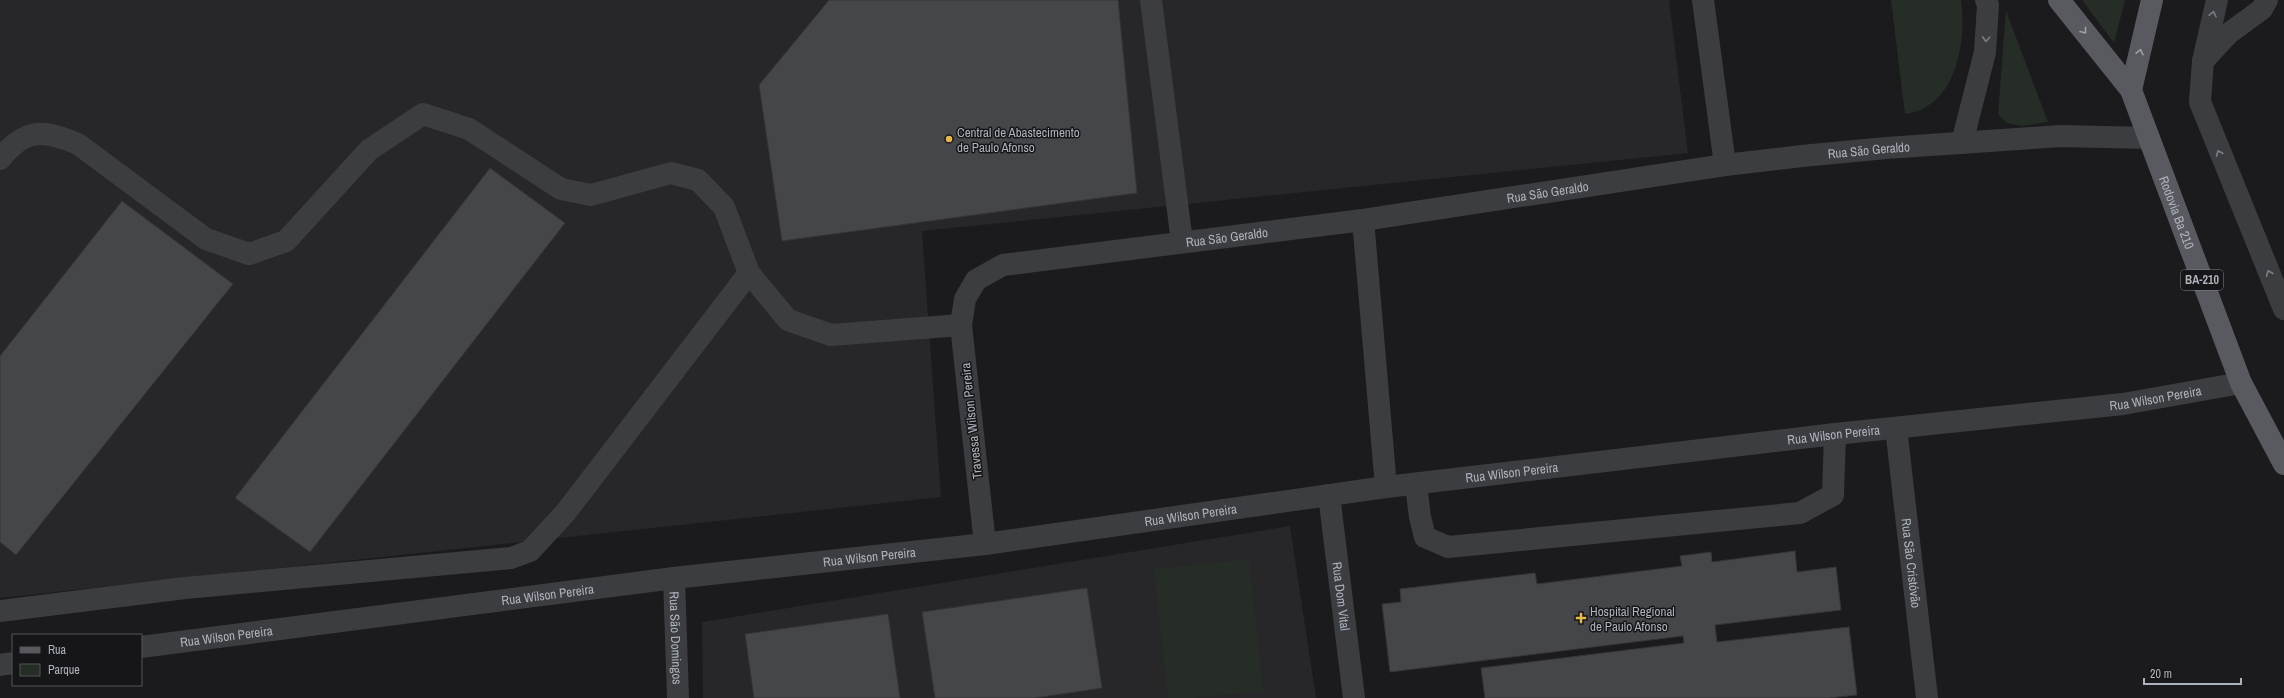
<svg xmlns="http://www.w3.org/2000/svg" width="2284" height="698" font-family="'Archivo Narrow',sans-serif">
<rect width="100%" height="100%" fill="#1b1b1d"/>
<path fill="#27272a" d="M0,0H1669L1688,153L922,231L941,497L0,598Z
M1290,526L1316,698H703L702,622Z"/>
<path fill="#252d26" d="M1891,0H1961C1967,42 1956,108 1905,114Z
M2082,0H2125L2114,43Z
M2006,11L2048,122L2022,126L2007,123L1998,114Z
M1249,559L1263,691L1194,698H1168L1154,569Z"/>
<path fill="#45464a" stroke="#353539" d="M829,0H1118L1137,193L782,241L759,85Z
M490,168L565,223L310,552L235,498Z
M122,201L233,284L16,555L0,542V356Z
M1795,551L1797,572L1836,567L1841,610L1715,625L1717,642L1849,627L1857,695L1829,698H1485L1481,668L1684,643L1683,636L1390,672L1382,604L1401,602L1400,589L1535,573L1537,584L1682,566L1680,556L1711,552L1712,562Z
M1087,588L1102,688L1035,698H935L922,612Z
M888,614L900,698H754L745,634Z"/>
<g fill="none" stroke-linecap="round" stroke-linejoin="round">
<g stroke="#3c3d41" stroke-width="22">
<path d="M1151,0L1182,242"/>
<path d="M1703,0L1725,165"/>
<path d="M2217,0L2203,61L2200,102L2284,309"/>
<path d="M2203,61L2228,34L2262,9L2267,0"/>
<path d="M1962,143L1985,52L1988,5L1986,0"/>
<path d="M0,159C25,128 43,129 78,144L206,239L249,254L286,241L369,150L423,114L469,129L561,189L591,195L671,173L698,180L724,207L749,273L788,320L831,335L961,325"/>
<path d="M1363,220L1386,487"/>
<path id="s1" d="M1896,428L1927,698"/>
<path d="M1416,485L1420,517L1425,537L1448,547L1800,513L1833,495L1835,434"/>
<path id="s2" d="M1329,495L1354,698"/>
<path id="s3" d="M985,544L961,325L965,299L976,280L1003,265L1363,220L1725,165L1802,156L1886,148L2061,136L2148,138"/>
<path id="s4" d="M674,578L678,698"/>
<path d="M0,611L185,588L511,558L530,551L566,512L749,273"/>
<path id="s5" d="M141,647L674,578L985,544L1386,487L1835,434L2123,404L2241,383"/>
<path d="M0,665L13,663"/>
</g>
<g stroke="#585a60" stroke-width="22">
<path id="s6" d="M2059,0L2131,90L2241,383L2284,464"/>
<path d="M2131,90L2152,0"/>
</g>
</g>
<defs><path id="oneway-chevron" d="M-2-3.5L2.5 0L-2 3.5" fill="none" stroke-width="1.6" stroke-linecap="round" stroke-linejoin="round"/></defs>
<g stroke="#7b7d84">
<use href="#oneway-chevron" transform="translate(2213 14) rotate(-77)"/>
<use href="#oneway-chevron" transform="translate(1986 39) rotate(93)"/>
<use href="#oneway-chevron" transform="translate(2219 153) rotate(-113)"/>
<use href="#oneway-chevron" transform="translate(2269 273) rotate(-113)"/>
</g>
<g stroke="#9da0a9">
<use href="#oneway-chevron" transform="translate(2084 31) rotate(52)"/>
<use href="#oneway-chevron" transform="translate(2140 52) rotate(-77)"/>
</g>
<g fill="#e5b94b" stroke="#161618" stroke-width="1.5">
<circle cx="949" cy="139" r="4"/>
<path d="M1579 612h4v4h4v4h-4v4h-4v-4h-4v-4h4z"/>
</g>
<g text-anchor="middle" stroke-width="3" stroke-linejoin="round" paint-order="stroke">
<rect fill="#161618" stroke="#80838a" stroke-width="1" x="2181" y="270" width="42" height="20" rx="3"/>
<g font-size="12" font-weight="bold" fill="#aeb2bb">
<text x="2202" y="284">BA-210</text>
</g>
<g font-size="13" fill="#aeb2bb" stroke="#161618" text-anchor="start">
<text x="957" y="137">Central de Abastecimento<tspan x="957" dy="15">de Paulo Afonso</tspan></text>
<text x="1590" y="616">Hospital Regional<tspan x="1590" dy="15">de Paulo Afonso</tspan></text>
</g>
<g font-size="13" fill="#aeb2bb" stroke="#161618">
<text dy="5" stroke="none"><textPath href="#s3" startOffset="1173">Rua São Geraldo</textPath></text>
<text dy="5" stroke="none"><textPath href="#s3" startOffset="849">Rua São Geraldo</textPath></text>
<text dy="5" stroke="none"><textPath href="#s6" startOffset="246">Rodovia Ba 210</textPath></text>
<text dy="5" stroke="none"><textPath href="#s3" startOffset="525">Rua São Geraldo</textPath></text>
<text dy="5" stroke="none"><textPath href="#s5" startOffset="2030">Rua Wilson Pereira</textPath></text>
<text transform="translate(971 421) rotate(-96)" y="5">Travessa Wilson Pereira</text>
<text dy="5" stroke="none"><textPath href="#s5" startOffset="1706">Rua Wilson Pereira</textPath></text>
<text dy="5" stroke="none"><textPath href="#s5" startOffset="1382">Rua Wilson Pereira</textPath></text>
<text dy="5" stroke="none"><textPath href="#s5" startOffset="1058">Rua Wilson Pereira</textPath></text>
<text dy="5" stroke="none"><textPath href="#s5" startOffset="734">Rua Wilson Pereira</textPath></text>
<text dy="5" stroke="none"><textPath href="#s1" startOffset="136">Rua São Cristóvão</textPath></text>
<text dy="5" stroke="none"><textPath href="#s5" startOffset="410">Rua Wilson Pereira</textPath></text>
<text dy="5" stroke="none"><textPath href="#s2" startOffset="102">Rua Dom Vital</textPath></text>
<text dy="5" stroke="none"><textPath href="#s5" startOffset="86">Rua Wilson Pereira</textPath></text>
<text dy="5" stroke="none"><textPath href="#s4" startOffset="60">Rua São Domingos</textPath></text>
</g>
</g>
<rect x="12" y="634" width="130" height="52" fill="#161618" stroke="#535459"/>
<rect x="20" y="647" width="20" height="6" fill="#585a60" stroke="#535459"/>
<text x="48" y="654" font-size="12" fill="#aeb2bb">Rua</text>
<rect x="20" y="664" width="20" height="12" fill="#252d26" stroke="#535459"/>
<text x="48" y="674" font-size="12" fill="#aeb2bb">Parque</text>
<path d="M2144 678v6h97v-6" fill="none" stroke="#aeb2bb" stroke-width="2"/>
<text x="2150" y="678" font-size="12" fill="#aeb2bb" stroke="#161618" stroke-width="3" paint-order="stroke">20 m</text>
</svg>
